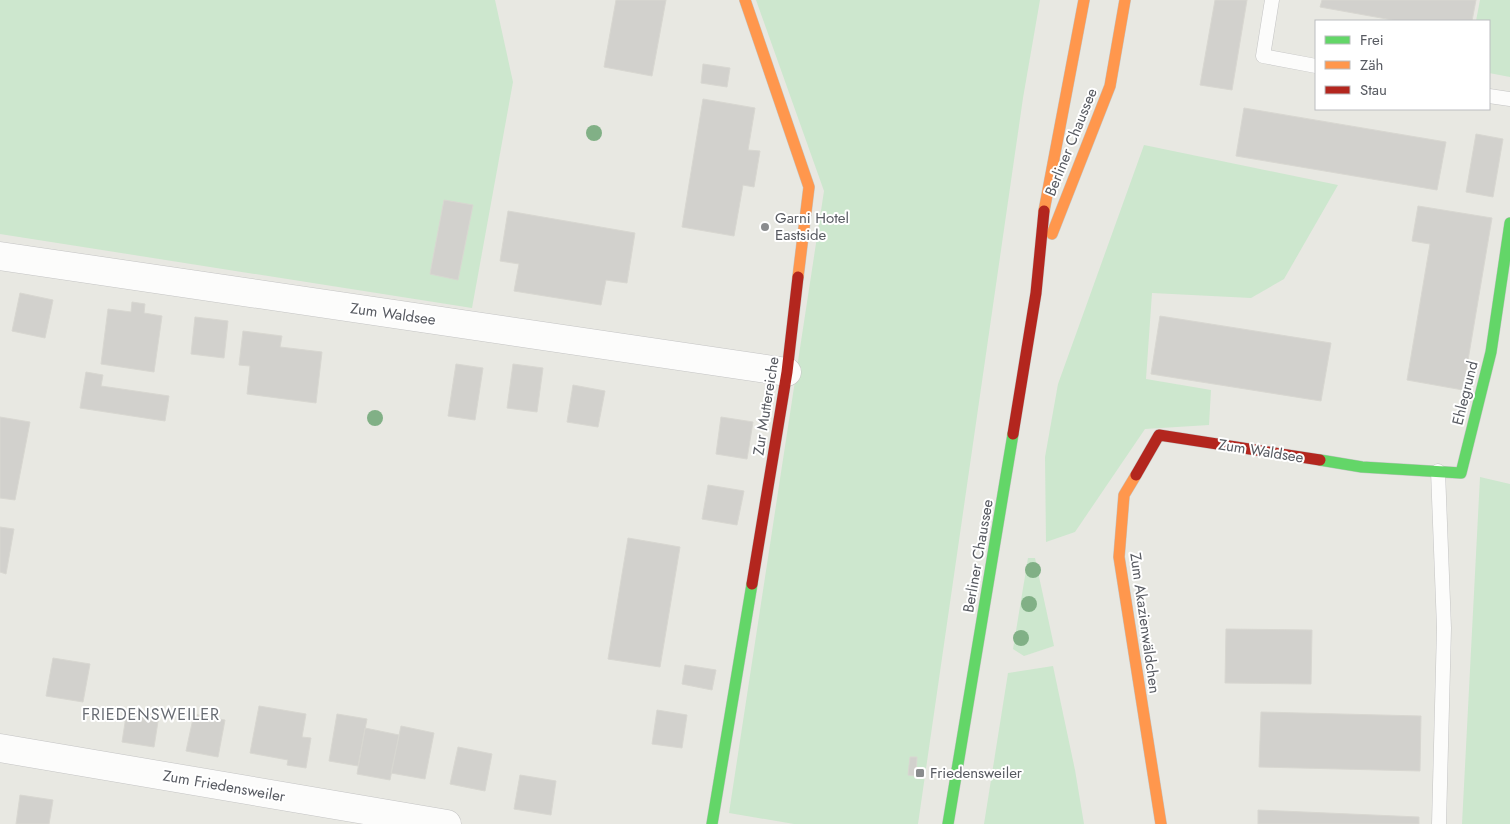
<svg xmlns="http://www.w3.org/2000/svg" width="1510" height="824" font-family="Jost,sans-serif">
<rect width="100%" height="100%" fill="#e8e8e2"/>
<path fill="#cde7ce" d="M0,0H495L513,82L472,308L0,234Z
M756,0H1040L1023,98L918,824H794L729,813L824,191Z
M1480,0H1510V77L1489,73V21H1476Z
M1144,145L1338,185L1284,279L1251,298L1152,293L1146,379L1211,390L1209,425L1145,429L1075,532L1046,542L1045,457L1058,384Z
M1480,477L1510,484V824H1462Z
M1028,558H1035L1054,646L1024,656L1013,649Z
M1053,666L1075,770L1084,824H984L1008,673Z"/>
<path fill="#d2d1cd" stroke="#d8d7d1" d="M616,0H666L652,76L604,67Z
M1215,0H1247L1232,90L1200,85Z
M1322,0H1476L1472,21H1398L1320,7Z
M703,64L730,68L727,87L701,83Z
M703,99L755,108L748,150L760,151L754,187L743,185L734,236L682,227Z
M1244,108L1446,142L1437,190L1236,156Z
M1476,134L1503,139L1493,197L1466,192Z
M444,200L473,205L458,280L430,274Z
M1418,206L1492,218L1463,390L1407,380L1430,244L1412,241Z
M508,211L635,233L627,283L606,280L601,305L514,291L519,264L500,261Z
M20,293L53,300L45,338L12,331Z
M132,302L145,304L144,313L162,316L154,372L101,364L108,309L131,312Z
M1160,316L1331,343L1321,401L1151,374Z
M195,317L228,321L224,358L191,354Z
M243,331L282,336L280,347L322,352L316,403L247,394L250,366L239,365Z
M456,364L483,368L475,420L448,416Z
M513,364L543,368L537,412L507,408Z
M86,372L103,375L101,386L169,396L165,421L80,408Z
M573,385L605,391L598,427L567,422Z
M0,417L30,422L15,500L0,498Z
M721,417L753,422L747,459L716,454Z
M708,485L744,491L737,525L702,519Z
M0,527L14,529L6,574L0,572Z
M628,538L680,547L660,667L608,659Z
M1226,629L1312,630L1311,684L1225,683Z
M53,658L90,664L83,702L46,696Z
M685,665L716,670L712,690L682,684Z
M259,706L306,714L302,737L311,738L306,768L287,765L288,760L250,753Z
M127,710L159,715L154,747L122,742Z
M657,710L687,715L682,748L652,744Z
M1261,712L1421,716L1420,771L1259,767Z
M194,714L225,720L218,757L186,751Z
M337,714L367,719L358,766L329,761Z
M401,726L434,733L425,779L391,773Z
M365,728L399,735L390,780L357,774Z
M458,747L492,754L485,791L450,784Z
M910,757H917L916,776L908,775Z
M520,775L556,781L551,815L514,809Z
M20,795L53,800L49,824H16Z
M1258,810L1419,817V824H1258Z"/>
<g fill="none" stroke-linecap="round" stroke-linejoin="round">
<defs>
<path id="lane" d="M1272,0L1263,56L1316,66
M1489,96L1510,99
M1438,471L1444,628L1439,824"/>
<path id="street" d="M0,256L787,372
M0,748L447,824"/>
<path id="fast" d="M1320,460L1362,467L1461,473L1491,352L1510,223
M712,824L752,584
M948,824L1013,434"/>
<path id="slow" d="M745,0L809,187L798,277
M1044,211L1084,0
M1052,234L1110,86L1125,0
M1136,475L1124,495L1119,557L1161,824"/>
<path id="jam" d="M1013,434L1036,293L1044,211
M1136,475L1159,435L1320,460
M752,584L787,372L798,277"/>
</defs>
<use href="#lane" stroke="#c4c4c4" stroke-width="15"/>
<use href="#street" stroke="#c4c4c4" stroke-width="29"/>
<use href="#fast" stroke="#c4c5c4" stroke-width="12"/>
<use href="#slow" stroke="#c4c5c4" stroke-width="12"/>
<use href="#jam" stroke="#c4c5c4" stroke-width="12"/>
<use href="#lane" stroke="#fcfcfb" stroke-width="14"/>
<use href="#street" stroke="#fcfcfb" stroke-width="28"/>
<use href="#fast" stroke="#63d668" stroke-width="11"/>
<use href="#slow" stroke="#ff974d" stroke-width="11"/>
<use href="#jam" stroke="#b3261e" stroke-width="11"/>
</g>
<g fill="#81b086">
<circle cx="594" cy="133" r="8"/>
<circle cx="375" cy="418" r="8"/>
<circle cx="1033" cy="570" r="8"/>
<circle cx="1029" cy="604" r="8"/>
<circle cx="1021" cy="638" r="8"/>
</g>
<g fill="#8a8c8e" stroke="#fff" stroke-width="2">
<circle cx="765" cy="227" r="5"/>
<rect x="915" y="768" width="10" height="10" rx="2.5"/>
</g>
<g text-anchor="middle" stroke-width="4" stroke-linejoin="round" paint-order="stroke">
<g font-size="15" fill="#575a61" stroke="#fff">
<text transform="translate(1071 142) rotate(-68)" y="5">Berliner Chaussee</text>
<text transform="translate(393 314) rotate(8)" y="5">Zum Waldsee</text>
<text transform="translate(1465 393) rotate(-76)" y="5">Ehlegrund</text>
<text transform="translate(766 406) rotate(-81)" y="5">Zur Muttereiche</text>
<text transform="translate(1261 451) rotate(9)" y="5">Zum Waldsee</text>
<text transform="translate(978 556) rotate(-80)" y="5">Berliner Chaussee</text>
<text transform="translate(1145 623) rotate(82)" y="5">Zum Akazienwäldchen</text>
<text transform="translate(224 786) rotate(10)" y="5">Zum Friedensweiler</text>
</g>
<g font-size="15" fill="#575a61" stroke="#fff" text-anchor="start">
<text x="775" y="223">Garni Hotel<tspan x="775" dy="17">Eastside</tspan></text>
<text x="930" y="778">Friedensweiler</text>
</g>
<g font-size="16" letter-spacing="1" fill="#686c73" stroke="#fff">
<text x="151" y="720">FRIEDENSWEILER</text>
</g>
</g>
<rect x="1315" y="20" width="175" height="90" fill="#ffffff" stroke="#bcbdc0"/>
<rect x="1325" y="36" width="25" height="8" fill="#63d668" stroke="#bcbdc0"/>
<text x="1360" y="45" font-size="15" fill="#575a61">Frei</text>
<rect x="1325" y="61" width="25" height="8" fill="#ff974d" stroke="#bcbdc0"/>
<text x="1360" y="70" font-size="15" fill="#575a61">Zäh</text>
<rect x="1325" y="86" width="25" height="8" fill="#b3261e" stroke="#bcbdc0"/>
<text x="1360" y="95" font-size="15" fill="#575a61">Stau</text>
</svg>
